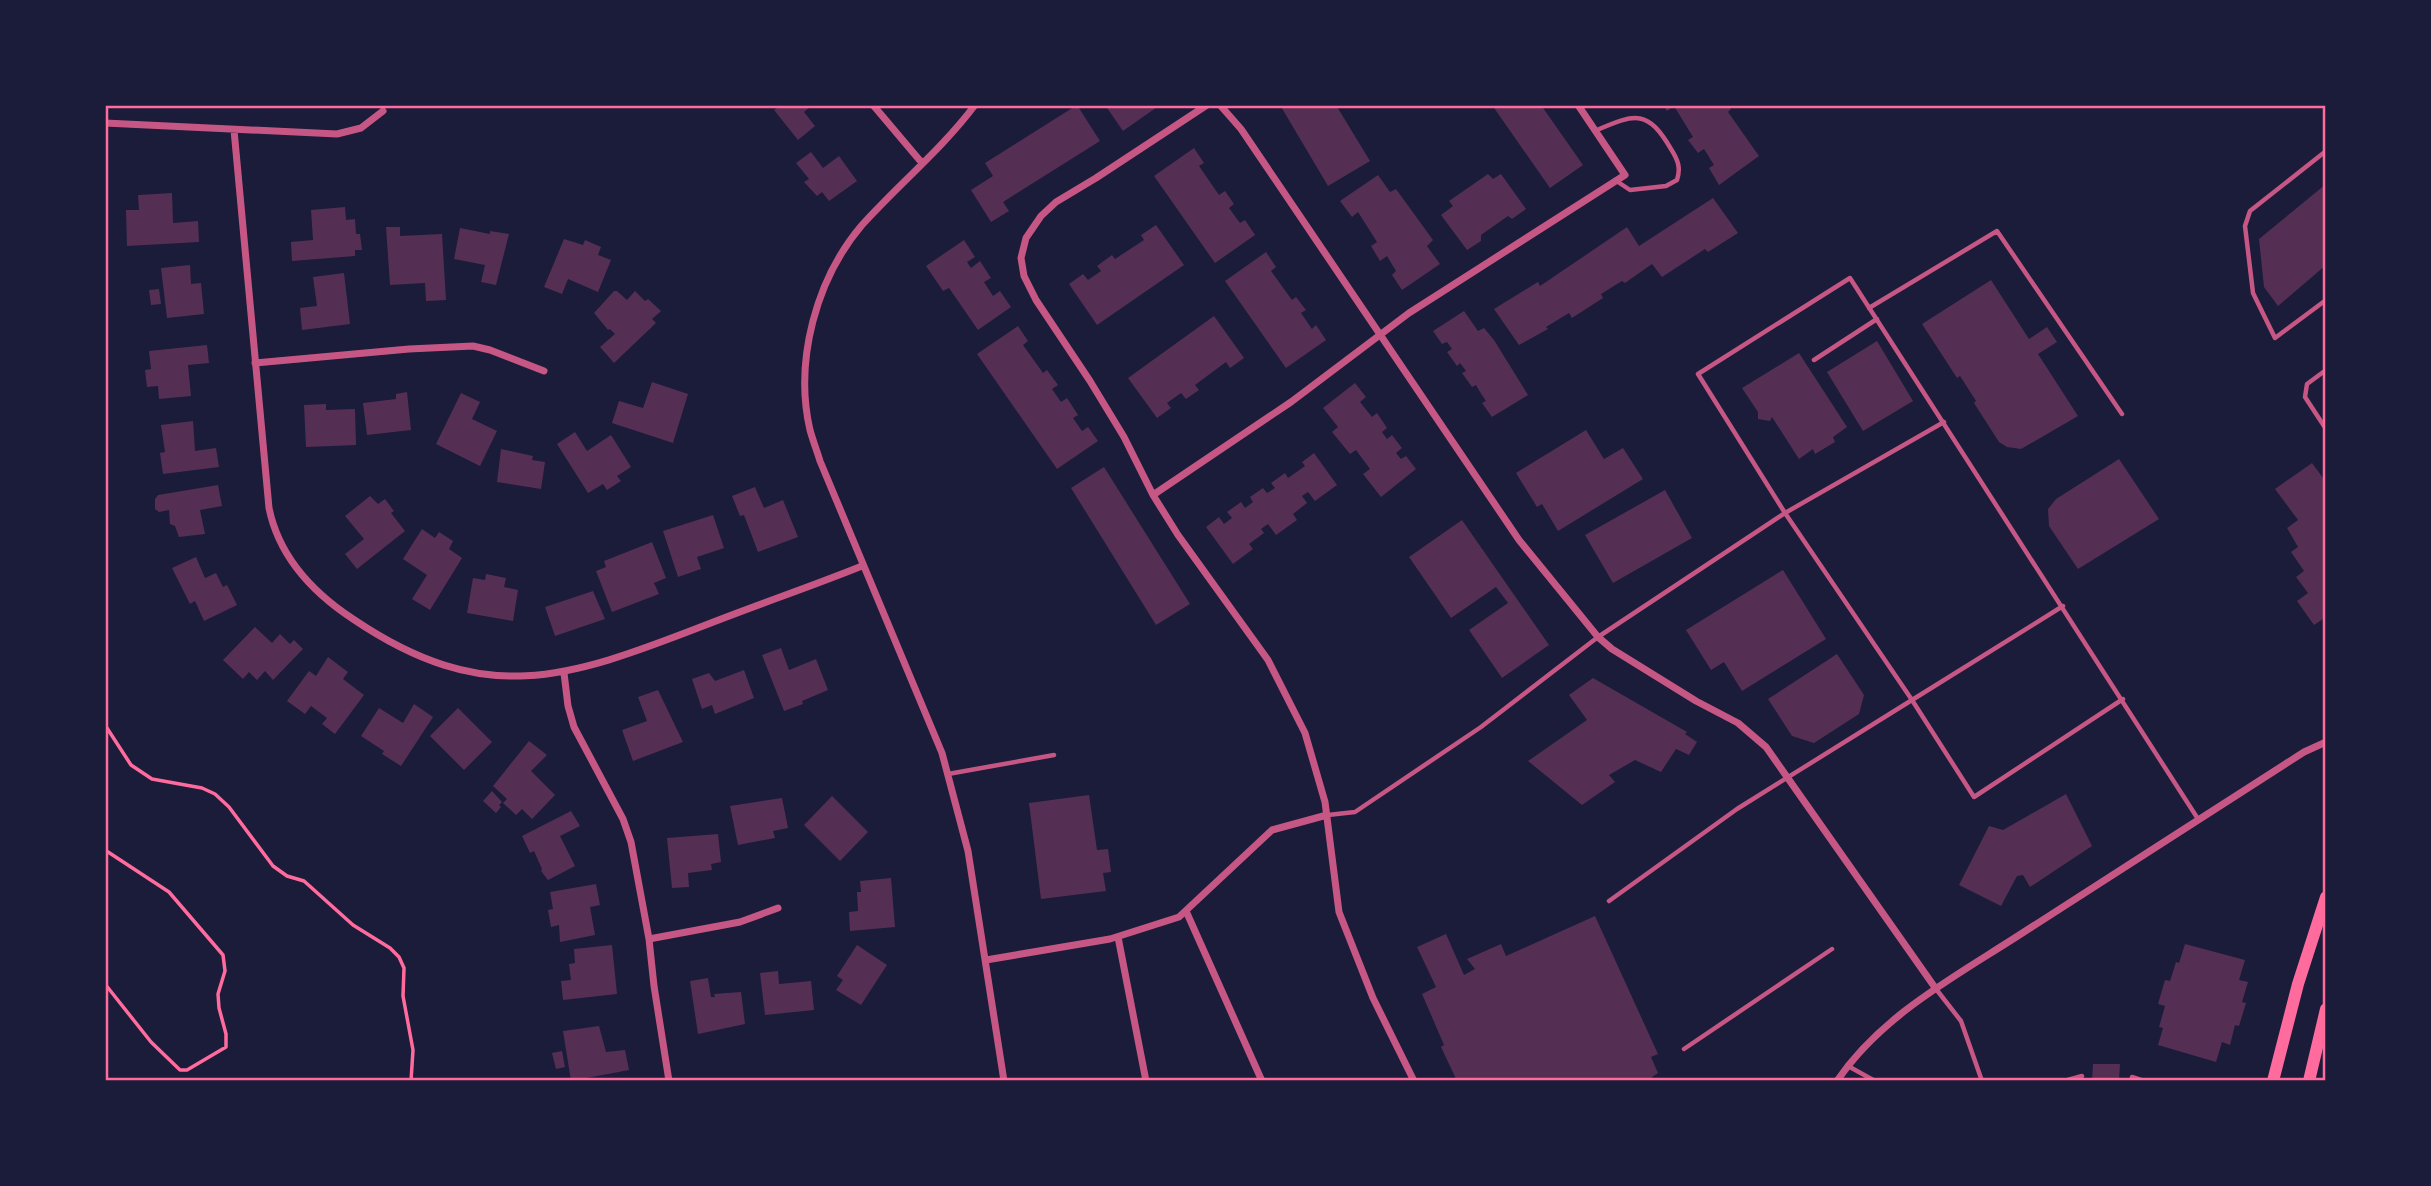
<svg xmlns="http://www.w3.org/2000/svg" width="2431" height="1186" font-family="Ubuntu,sans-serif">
<rect width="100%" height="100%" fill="#1b1b3a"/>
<path fill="#542f53" d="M775,105H812L804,112L815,126L798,140L774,110L777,108Z
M1077,105L1100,141L1003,202L1009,211L991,222L971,190L993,176L985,163Z
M1105,105H1160L1123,131Z
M1280,105H1336L1370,161L1328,186Z
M1492,105H1541L1583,165L1550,188Z
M1663,105H1728L1731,109L1728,112L1759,156L1719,185L1709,168L1714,165L1704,149L1698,153L1688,140L1693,137L1674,106L1667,111Z
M1194,148L1204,163L1199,166L1219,195L1225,191L1234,204L1229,208L1240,223L1245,220L1255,235L1215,263L1154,176Z
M811,152L823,168L839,156L857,181L829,201L822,192L817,196L804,182L809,179L796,163Z
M1488,174L1493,179L1501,174L1526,209L1512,219L1508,216L1481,235V241L1467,250L1441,215L1453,206L1449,201Z
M1378,175L1390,192L1396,189L1433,240L1427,246L1440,264L1402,290L1392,275L1396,271L1387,256L1380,261L1371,246L1377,242L1358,212L1352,217L1340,201Z
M2326,184V265L2278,306L2264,287L2259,239Z
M172,193L173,223L198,221L199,242L127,246L126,210H139L138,195Z
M1713,198L1738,233L1708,252L1705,249L1662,277L1652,264L1625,283L1622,281L1601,294L1603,298L1572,318L1569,313L1546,327L1548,329L1519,345L1494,309L1538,282L1540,286L1627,227L1639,246Z
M345,207L346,220L355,219L356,234H360L362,250H355V256L292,261L291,242L313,240L311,210Z
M1156,225L1184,265L1097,325L1069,284L1083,274L1088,280L1101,271L1097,266L1112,255L1115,259L1144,240L1141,235Z
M386,227H400V236L442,234L446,300L426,301L425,283L390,285Z
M460,228L490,234V231L509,234L496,285L481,282L485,265L454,259Z
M564,239L583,245L585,240L601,247L598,255L611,260L598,292L568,279L562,294L544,287Z
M964,240L975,257L967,262L971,268L980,261L991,278L984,282L993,296L1000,291L1011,307L978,330L949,288L943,291L926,266Z
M1266,252L1276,267L1271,271L1292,300L1296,297L1306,310L1301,313L1312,329L1316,325L1326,340L1286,368L1225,281Z
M190,265L191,284L201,283L204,314L167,318L161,268Z
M344,273L350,324L302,330L300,308L317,306L313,277Z
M1991,280L2029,339L2047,327L2057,342L2038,354L2078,416L2021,449L2007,447L1999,442L1974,403L1976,401L1960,376L1957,378L1922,324Z
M159,289L161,304L151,305L149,290Z
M614,291H617L627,300L635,291L645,301L648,299L661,311L652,319L656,323L614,363L600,347L615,334L610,329L608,330L594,313Z
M1464,311L1478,331L1484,328L1494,340L1528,395L1492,417L1482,403L1486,401L1480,392L1476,385L1472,387L1462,373L1466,371L1460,363L1457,366L1447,352L1452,349L1447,342L1442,344L1433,331Z
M1214,316L1244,358L1230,368L1226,362L1195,385L1199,390L1186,399L1181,393L1167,403L1171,408L1157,418L1128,378Z
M1018,326L1028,341L1023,345L1043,373L1047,370L1058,385L1052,389L1061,402L1067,398L1078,415L1073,418L1082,431L1088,427L1098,441L1057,469L977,354Z
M1877,341L1913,401L1863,431L1827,372Z
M207,345L209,363L188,365L191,396L159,399L158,386L147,387L145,370L151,369L149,351Z
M1799,353L1847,427L1833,437L1835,442L1815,454L1813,449L1799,459L1772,417L1770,421L1758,419V412L1742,388Z
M652,382L688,394L673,443L612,423L619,401L643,408Z
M1355,383L1366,397L1360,402L1372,417L1377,413L1387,428L1382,432L1387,439L1392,435L1402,448L1396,453L1401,459L1406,456L1416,469L1381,497L1363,474L1370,469L1356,450L1350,454L1332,432L1338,427L1323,408Z
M407,392L411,430L367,435L363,403L396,399V394Z
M461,393L480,402L472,419L497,431L480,466L436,444Z
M326,404V410L355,409L356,445L306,447L304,405Z
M193,421L195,451L216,448L219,467L163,474L160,453L165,452L161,425Z
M1586,430L1604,459L1623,448L1643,479L1558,531L1542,504L1537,507L1516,473Z
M575,432L587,451L611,435L631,467L617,476L621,481L607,490L603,484L588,493L557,444Z
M501,449L533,456L532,460L545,462L541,489L497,482Z
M1314,453L1337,485L1315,501L1308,492L1302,496L1307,503L1293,514L1297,520L1276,535L1268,524L1261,529L1264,533L1249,544L1253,549L1233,564L1206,527L1219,517L1224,524L1232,518L1227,512L1241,502L1245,508L1253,502L1250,497L1263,488L1267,493L1275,488L1271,483L1285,473L1288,478L1305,466L1302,462Z
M2119,459L2159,519L2078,569L2049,526L2048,509L2056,499Z
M2312,463L2326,482V617L2314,625L2297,601L2308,593L2296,577L2304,571L2291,552L2298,547L2287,528L2298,520L2275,489Z
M1104,467L1190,604L1156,625L1071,488Z
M218,485L222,506L200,510L205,534L179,537L175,526L170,524L169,510L159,512L155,509V499L158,495Z
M755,487L764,508L783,500L798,537L758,552L744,515L740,516L732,496Z
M1665,490L1692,538L1613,583L1585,535Z
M370,496L378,504L385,499L394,511L391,513L405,531L357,569L345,554L364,539L345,516Z
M713,515L724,548L697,557L701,569L678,577L663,531Z
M1462,520L1549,645L1502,678L1469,630L1508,603L1496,587L1451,618L1409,557Z
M422,529L435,538L439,532L453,541L449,549L462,558L430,610L412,599L427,575L403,559Z
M652,542L666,578L654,583L659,594L612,612L596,571L606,567L604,561Z
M196,557L205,578L216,573L223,587L227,585L237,605L204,621L195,601L190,604L172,568Z
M1783,570L1826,639L1742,691L1724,662L1711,670L1686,630Z
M486,574L506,578L504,587L518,590L513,621L467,613L473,578L485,580Z
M593,591L605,619L555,636L545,607Z
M255,627L272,643L280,634L290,644L294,640L303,649L273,680L265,671L257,680L249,672L243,679L223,660Z
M781,648L789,670L816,659L828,690L802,701L803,704L784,711L762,655Z
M1837,654L1864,695L1859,714L1814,743L1792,736L1768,699Z
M328,657L348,672L343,679L364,695L335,734L322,724L327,718L311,706L305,714L287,701L309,671L316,676Z
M744,670L754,698L715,714L712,705L702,709L692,679L709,673L715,681Z
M1593,678L1687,732L1685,734L1697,742L1689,755L1676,749L1661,772L1635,760L1609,775L1615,782L1582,805L1528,761L1587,720L1569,695Z
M658,690L683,742L633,761L622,730L647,721L638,697Z
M414,704L433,717L401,766L382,754L384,751L361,736L379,708L403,723Z
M458,708L492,742L464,770L430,736Z
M529,741L547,755L531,771L555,795L532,819L522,809L516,815L503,803L507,799L493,786Z
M492,791L502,802L499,805L501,807L496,813L483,801Z
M2066,794L2092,846L2030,887L2023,875L2017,876L2001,906L1959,885L1989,826L2003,830Z
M1089,795L1097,850L1108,849L1111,872L1103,873L1106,891L1041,899L1029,803Z
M832,796L868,832L840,861L804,825Z
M782,798L788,828L773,831L775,838L738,845L730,806Z
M571,811L580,826L560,836L575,866L548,880L541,871L542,869L534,851L530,853L522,836Z
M718,834L721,862L711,864L712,870L688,873L689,887L672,888L667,838Z
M891,878L895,927L850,931L849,912L858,911L857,892H861L860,881Z
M596,884L600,905L590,907L595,935L560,942L559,925L551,927L548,910L553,909L550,892Z
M1595,916L1658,1054L1651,1057L1658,1073L1652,1077L1654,1081H1457L1441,1047L1444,1045L1422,994L1436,987L1417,947L1446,934L1464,975L1475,969L1467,959L1501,944L1506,956Z
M2185,944L2245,960L2239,980L2248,982L2242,1002L2246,1003L2239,1026L2235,1025L2230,1045L2222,1042L2216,1062L2158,1045L2163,1028L2159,1027L2165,1006L2158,1004L2165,980L2170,981L2176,962L2179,963Z
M612,945L617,994L563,1000L561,981L571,980L569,964L575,963L574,949Z
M857,945L887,965L861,1005L836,990L843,980L837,976Z
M778,971L779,984L811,981L814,1010L765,1015L760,973Z
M708,978L711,997H715L714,994L741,992L745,1024L698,1034L690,981Z
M599,1026L606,1052L625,1050L629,1070L571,1081L563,1031Z
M562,1051L565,1067L556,1069L552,1053Z
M2093,1064H2120L2119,1081H2092Z"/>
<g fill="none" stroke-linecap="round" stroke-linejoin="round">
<path stroke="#ff6b9d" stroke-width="3.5" d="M105,725L131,765L152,779L202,788L215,794L229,807L273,866L287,876L304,881L353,925L390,948L399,957L404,968L403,996L413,1050L411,1081
M105,850L169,892L223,955L225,971L218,994L219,1008L226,1034V1047L187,1070H180L151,1042L105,984"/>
<path stroke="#c65784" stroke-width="4.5" d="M1597,130C1636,113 1648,110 1671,149C1678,160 1681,168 1677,180L1666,186L1630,190L1615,180
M2326,151L2250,211L2245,226L2253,293L2275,338L2326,300
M1869,308L1997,231L2122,414
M1814,360L1877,319
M2326,370L2307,384L2305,397L2326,429
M1944,422L1785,513L1912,700L2063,606
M948,774L1054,755
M1328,815L1355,812L1481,727L1598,637L1785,513L1698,374L1850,278L2198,819
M1609,901L1737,809L1912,700L1974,797L2123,699
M1936,989L1961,1021L1982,1081
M1684,1049L1832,949
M1848,1066L1875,1081
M2132,1077L2144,1081
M2064,1081L2082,1076"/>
<path stroke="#c65784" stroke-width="7" d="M873,105L922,163
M975,105C942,149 899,184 862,225C816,279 794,361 810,430C813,441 817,451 820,461L942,753L968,851L1004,1081
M1207,105L1096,178L1056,202L1041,216L1026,238L1021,258L1024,276L1036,300L1090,381L1124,437L1153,495L1178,535L1268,660L1305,733L1325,802L1339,912L1373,998L1414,1081
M1220,105L1241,129L1519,540L1598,637L1612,649L1696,701L1738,723L1766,747L1936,989
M105,123L337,134L361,128L383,111
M234,130L269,508C279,557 312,592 353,619C485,708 566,679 703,626C756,605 810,587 862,566
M255,363L409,349L473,346L490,350L544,371
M1153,495L1291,402L1409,313L1625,175L1578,105
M564,673L568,706L574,727L623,819L631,842L649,939L654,986L669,1081
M1186,911L1262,1081
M1118,937L1146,1081
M649,939L740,922L778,908
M986,960L1110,939L1179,917L1272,830L1327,815
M1837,1081C1883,1013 1960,974 2027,930C2119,870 2212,812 2304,752L2326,742"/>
<path stroke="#ff6b9d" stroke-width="12" d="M2273,1081L2298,984L2326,897
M2309,1081L2326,1009"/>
</g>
<rect width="2431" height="1186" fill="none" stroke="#1b1b3a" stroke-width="214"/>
<rect x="107" y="107" width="2217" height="972" fill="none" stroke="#ff6b9d" stroke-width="2.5"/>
</svg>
